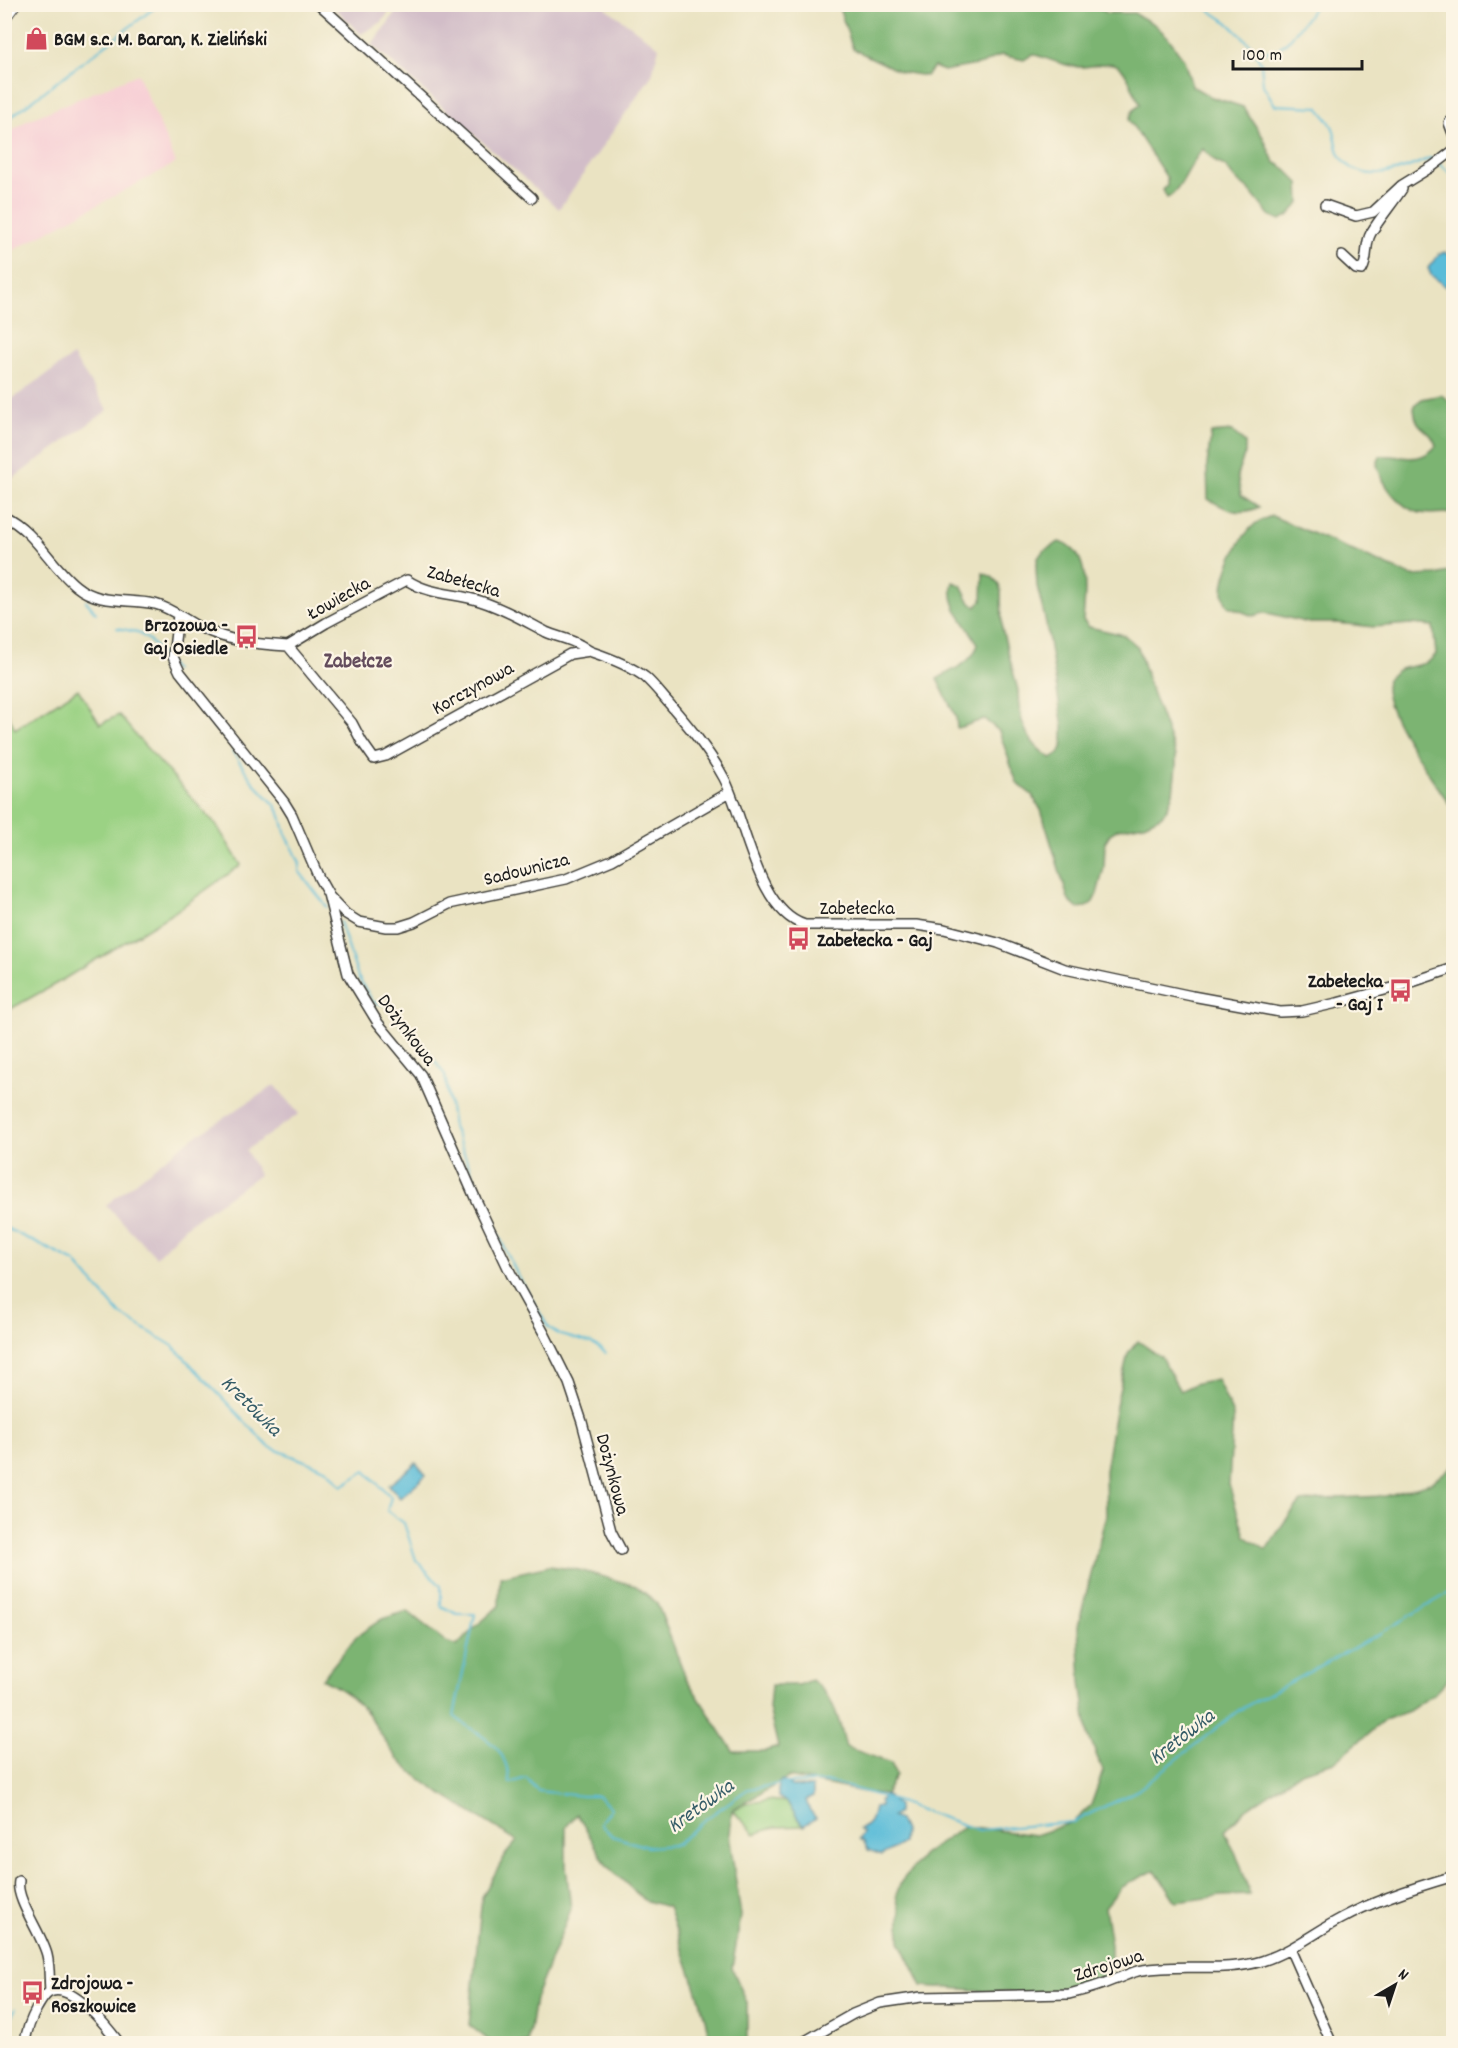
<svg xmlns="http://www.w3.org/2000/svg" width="1458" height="2048" font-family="Dekko,sans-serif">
<rect width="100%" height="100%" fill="#fcf5e5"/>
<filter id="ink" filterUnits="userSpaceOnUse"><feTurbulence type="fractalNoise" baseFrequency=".0167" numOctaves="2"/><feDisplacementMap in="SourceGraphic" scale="12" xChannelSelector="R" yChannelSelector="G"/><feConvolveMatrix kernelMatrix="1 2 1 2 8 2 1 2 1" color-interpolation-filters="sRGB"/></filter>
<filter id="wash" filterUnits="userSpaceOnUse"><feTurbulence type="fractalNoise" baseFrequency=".008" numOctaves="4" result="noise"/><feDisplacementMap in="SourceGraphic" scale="24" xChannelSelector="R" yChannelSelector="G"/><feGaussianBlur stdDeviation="1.35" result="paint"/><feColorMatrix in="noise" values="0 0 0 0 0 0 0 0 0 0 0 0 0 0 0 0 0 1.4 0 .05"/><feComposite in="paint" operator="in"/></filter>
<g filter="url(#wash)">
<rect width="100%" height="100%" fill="#eae3c2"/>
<path fill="#f7cfd5" d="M138,74L176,163L17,248L5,258V135L28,120Z"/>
<path fill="#d2bdc8" d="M332,5H394L382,22L361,34Z
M602,5L659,47L652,75L559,209L372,45L401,5Z
M73,356L108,410L5,484V404Z
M275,1085L299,1114L246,1150L259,1175L186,1226L156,1257L106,1205L188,1141Z"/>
<path fill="#9bd284" stroke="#5c7750" stroke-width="1.5" d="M78,689L100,724L119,715L137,737L217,826L241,865L173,913L59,982L5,1012V707L15,729Z
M768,1800L787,1802L803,1826L775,1827L755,1834L732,1810L746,1804Z"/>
<path fill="#7cb472" stroke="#4c6847" stroke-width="1.5" d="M1094,5L1107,13H1134L1154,24L1168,37L1184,60L1192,86L1209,96L1243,107L1263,137L1274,162L1283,167L1299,183L1300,203L1288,216L1280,220L1269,215L1249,190L1234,178L1225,166L1216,162L1203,149C1189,163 1182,191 1167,198L1163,190L1167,186V178L1129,120L1132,112L1140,104C1136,96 1127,73 1120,67C1109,59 1094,67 1083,67C1066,67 1049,59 1033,54L1024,60L1001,55L982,64L944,71L934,67L926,76L901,72L853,49L838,5Z
M1441,395L1453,403V514C1443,512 1431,515 1420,513C1398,507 1383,485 1377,465L1380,456C1401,454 1418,466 1436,446C1430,425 1414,433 1414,405L1422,399Z
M1232,431L1245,443V453L1237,475L1241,495L1259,507C1239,517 1226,509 1208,499L1207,465L1211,433Z
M1272,516L1411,576L1436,575L1453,571V810C1441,788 1371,702 1389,678C1400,660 1423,673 1436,654L1433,626L1410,624L1374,627L1337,623H1309L1272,614L1264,613L1253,616L1228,606C1227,606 1224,598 1224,598C1219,578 1240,536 1255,524C1260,520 1266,518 1272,516Z
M1059,542C1092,550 1085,595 1083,620L1089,627L1124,635L1138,647L1148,681L1176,756V766L1173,793L1167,809L1161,816L1144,824L1118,829L1110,834L1105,842L1104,868L1097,894L1093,902L1086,907L1077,908L1069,901L1066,892L1041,810L1032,795L1017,783L999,731L985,720C974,721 968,726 957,728L956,717L937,679C953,669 973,663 978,644C967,624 946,605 953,582L961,585L969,601L976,607L982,601L983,573L992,577L998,583L1001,591L1002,629L1018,690C1018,718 1026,744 1051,758L1059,754L1063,745V727L1046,623L1037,586L1036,568L1038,558L1043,551Z
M1138,1341L1161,1357L1180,1391L1197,1383L1217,1379L1233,1415L1229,1485L1245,1536L1266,1550L1285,1521L1301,1502L1337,1498L1386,1496L1430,1483L1453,1466V1674L1434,1694L1409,1711L1385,1720L1334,1762L1301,1772L1245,1810L1225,1831L1241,1866L1250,1895L1222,1896L1176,1902L1155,1870L1121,1887L1105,1907L1111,1945V1981L1029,1994L922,1986L900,1941V1913L896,1895L901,1882L923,1855L965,1826L1035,1835L1073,1822L1091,1805L1103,1771L1088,1735L1081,1681L1078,1626L1106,1515L1105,1471L1116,1405L1128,1353Z
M549,1566L579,1570L636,1586L657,1603L686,1678L733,1751H765L778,1747L769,1708L771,1685H798L811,1680C836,1699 838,1718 846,1747L891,1763L896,1775L885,1794L869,1793L789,1777L732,1810L729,1834L741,1916L732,1968L747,2003V2043H711L700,2000L668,1907L644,1900L607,1866L577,1814L566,1827V1866L571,1909L535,1999L528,2043H492L469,2025L482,1897L506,1854L517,1841C479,1815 436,1796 403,1764C387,1749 379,1728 366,1712C355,1697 338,1687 322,1679L357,1636L382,1619L407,1611L446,1642L457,1646L472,1630L499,1606L500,1577Z"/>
<path fill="#5abcd8" stroke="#3b6c7a" stroke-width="1.5" d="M1445,252L1453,258V292L1431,275L1428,268L1439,254Z
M416,1463L426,1475L400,1498L389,1485Z
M781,1780L792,1786L813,1787V1797L806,1800L809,1809L816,1818L803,1826L787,1802L778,1797V1789Z
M885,1794L898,1806V1813L892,1817L899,1820L904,1831L903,1843L882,1855L868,1850L864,1842L859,1839L863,1833L859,1829C871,1826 872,1818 874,1807L880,1806V1801Z"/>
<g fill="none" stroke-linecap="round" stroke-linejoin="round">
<path stroke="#5abcd8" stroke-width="2" d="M1104,4L1201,5L1227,22L1252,46L1261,63L1263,85L1275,105L1318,107C1323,114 1332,123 1334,131C1337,140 1336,150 1342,158C1362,187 1404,170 1430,158L1434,161
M1257,54L1278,49L1291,38L1317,4
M4,122L157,6
M1439,164L1452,174L1454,181
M86,601L96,613
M117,628L137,632L149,640L174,670
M201,706L215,729
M232,751L253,782L275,805L281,816L285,832L300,863L299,871L327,907
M340,922L358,977L373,1002L388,1005
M399,1024L422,1043L445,1075L453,1127L486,1207
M489,1215L517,1274L548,1327L560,1335L592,1343L606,1353
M4,1227L75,1262L120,1314L173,1346L269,1447L328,1470L342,1486L365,1471L391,1497L387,1511L404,1523L416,1560L441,1586V1606L457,1614H475L454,1716C482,1740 505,1740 510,1783L526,1778L538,1791L582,1796H598L611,1808L600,1823L612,1836L647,1847L676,1845L707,1818L748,1789L787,1783L829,1782L884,1797
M890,1799L978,1830L1073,1822L1138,1790L1239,1710L1381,1633L1454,1590
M4,2028L16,2008"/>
</g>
</g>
<g filter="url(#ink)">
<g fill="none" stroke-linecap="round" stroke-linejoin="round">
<defs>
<path id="minor" d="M319,4L532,198
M1454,116L1449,123L1454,136
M1325,205L1356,216L1373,212L1402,185L1433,166L1454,150
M1342,256L1356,269L1362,270C1369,258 1364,245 1371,233C1380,218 1392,204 1402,189
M4,516C35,531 50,565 76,586C99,605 128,598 155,604C171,608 185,620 199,627C231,642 253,644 288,646L352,723L362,742L374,759L386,756L570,654L590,651
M178,615L173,657L180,672L284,802L292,815L319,878L328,894L348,974L378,1023L421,1075L476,1200L511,1274L545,1335L569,1383L582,1422L611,1531L621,1550
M288,646L326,623L407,580C429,595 455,593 480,601C503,608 525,621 546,632C557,637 570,639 580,645C584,647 587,650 592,652C610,658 629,665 645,677C653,684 660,693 667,701C687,724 709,750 724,778C745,818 757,911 805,925H916L944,929L998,943L1065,969L1192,996L1280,1012L1302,1011L1337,1003L1403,985L1454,968
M329,896L346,914L359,922L386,927H398L414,922L449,904L566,879L612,860L730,792
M19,1881C15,1899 42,1934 47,1955C50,1967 49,1979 50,1992
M1290,1949L1332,2044
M25,2044C26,2031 31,2019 37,2008C40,2003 43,1997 48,1993C70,1979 109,2029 120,2044
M800,2044L853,2014L880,2003L921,1997L1069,1994C1085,1990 1099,1986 1113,1980C1123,1977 1133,1971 1143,1970C1183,1963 1223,1973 1262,1961C1291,1952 1315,1932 1342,1918C1373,1901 1419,1886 1454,1876"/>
<path id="primary" d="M4,16L13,4"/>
</defs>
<use href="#minor" stroke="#3b3a35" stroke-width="12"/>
<use href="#primary" stroke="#3b3a35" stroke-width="16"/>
<use href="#minor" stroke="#fff" stroke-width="9"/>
<use href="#primary" stroke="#fff" stroke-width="14"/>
</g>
</g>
<defs>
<symbol id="shop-bare" viewBox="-9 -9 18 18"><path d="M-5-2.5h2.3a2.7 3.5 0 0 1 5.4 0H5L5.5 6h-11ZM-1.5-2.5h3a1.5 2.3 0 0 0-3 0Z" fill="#d1495b" stroke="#fcf5e5" stroke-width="2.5" paint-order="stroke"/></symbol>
<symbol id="bus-bare" viewBox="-9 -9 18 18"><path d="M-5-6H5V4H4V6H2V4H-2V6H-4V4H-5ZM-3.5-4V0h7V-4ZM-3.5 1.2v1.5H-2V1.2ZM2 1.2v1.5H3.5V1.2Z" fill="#d1495b" stroke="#fcf5e5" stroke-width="2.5" paint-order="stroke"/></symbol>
</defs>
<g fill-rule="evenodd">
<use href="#shop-bare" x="20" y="22" width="33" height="33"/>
<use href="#bus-bare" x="230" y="620" width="33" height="33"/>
<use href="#bus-bare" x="782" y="922" width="33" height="33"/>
<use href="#bus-bare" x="1384" y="974" width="33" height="33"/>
<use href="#bus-bare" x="16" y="1976" width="33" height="33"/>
</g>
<g text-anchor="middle" stroke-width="4.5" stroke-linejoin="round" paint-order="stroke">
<g font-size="20" font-weight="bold" fill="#1c1c1c" stroke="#fcf5e5" text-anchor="start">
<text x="54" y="45">BGM s.c. M. Baran, K. Zieliński</text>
<text x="228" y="631" text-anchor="end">Brzozowa -<tspan x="228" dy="23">Gaj Osiedle</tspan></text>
<text x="817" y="946">Zabełecka - Gaj</text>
<text x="1383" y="987" text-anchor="end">Zabełecka<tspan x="1383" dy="23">- Gaj I</tspan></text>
<text x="51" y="1989">Zdrojowa -<tspan x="51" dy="23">Roszkowice</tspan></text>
</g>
<g font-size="20" fill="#1c1c1c" stroke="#fcf5e5">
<text transform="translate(464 580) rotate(16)" y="7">Zabełecka</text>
<text transform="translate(338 597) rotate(-29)" y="7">Łowiecka</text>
<text transform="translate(472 687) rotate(-29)" y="7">Korczynowa</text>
<text transform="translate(526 868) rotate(-14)" y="7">Sadownicza</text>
<text x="857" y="914">Zabełecka</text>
<text transform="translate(408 1029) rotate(53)" y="7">Dożynkowa</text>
<text transform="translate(614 1474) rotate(75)" y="7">Dożynkowa</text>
<text transform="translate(1108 1964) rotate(-17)" y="7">Zdrojowa</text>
</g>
<g font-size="21" font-weight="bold" fill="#634c5c" stroke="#fcf5e5">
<text x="358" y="667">Zabełcze</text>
</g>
<g font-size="21" font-style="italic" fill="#355c67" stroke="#fcf5e5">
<text transform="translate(252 1405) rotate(45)" y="7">Kretówka</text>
<text transform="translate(1181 1736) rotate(-38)" y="7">Kretówka</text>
<text transform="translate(700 1805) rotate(-36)" y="7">Kretówka</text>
</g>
</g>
<rect width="1458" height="2048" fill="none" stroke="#fcf5e5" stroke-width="24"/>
<g transform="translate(1395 1985) rotate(39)" stroke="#fcf5e5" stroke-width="4.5" paint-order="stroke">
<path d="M0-4.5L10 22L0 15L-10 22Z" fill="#1c1c1c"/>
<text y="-9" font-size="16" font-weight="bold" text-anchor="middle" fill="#1c1c1c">N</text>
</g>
<path d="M1233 60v9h129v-9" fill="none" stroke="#1c1c1c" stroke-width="3"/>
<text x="1242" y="60" font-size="18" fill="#1c1c1c" stroke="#fcf5e5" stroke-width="4.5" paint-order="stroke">100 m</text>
</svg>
